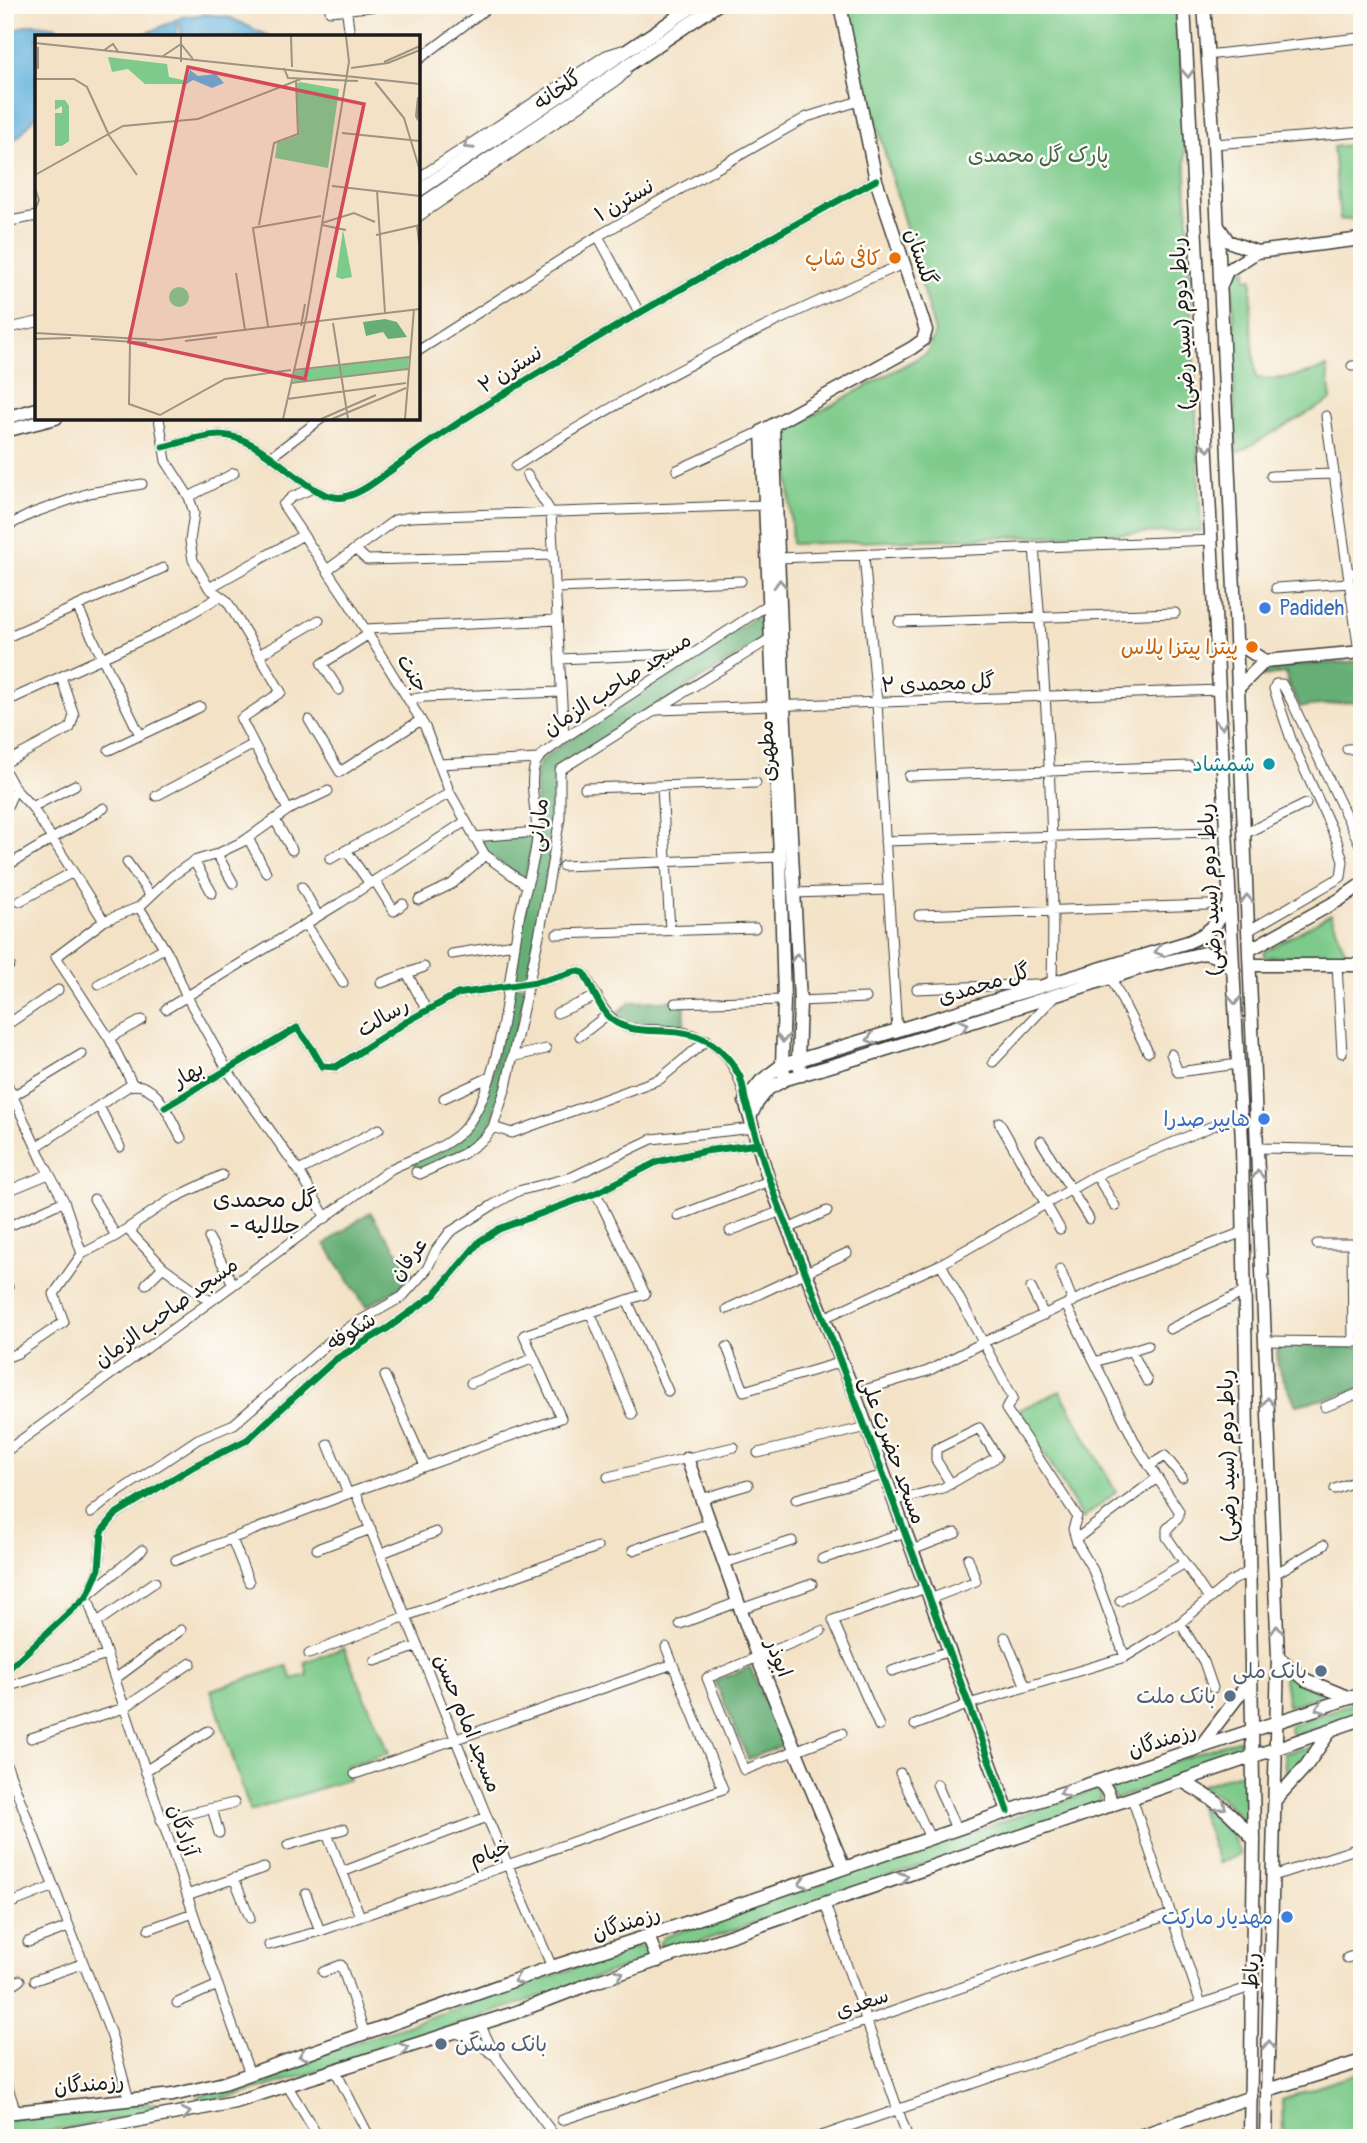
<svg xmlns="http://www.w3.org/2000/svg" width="1367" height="2143" font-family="Pangolin,'Playpen Sans Arabic',sans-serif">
<rect width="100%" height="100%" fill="#fdfcf7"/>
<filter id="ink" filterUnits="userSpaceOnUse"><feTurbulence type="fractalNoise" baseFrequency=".0143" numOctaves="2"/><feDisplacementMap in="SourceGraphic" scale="14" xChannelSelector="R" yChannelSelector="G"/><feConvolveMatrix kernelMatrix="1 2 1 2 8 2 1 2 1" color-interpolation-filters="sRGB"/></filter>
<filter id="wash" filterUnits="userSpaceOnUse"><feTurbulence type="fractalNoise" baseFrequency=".00686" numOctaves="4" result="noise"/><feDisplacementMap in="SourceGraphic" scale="28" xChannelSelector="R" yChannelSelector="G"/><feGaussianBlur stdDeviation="1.57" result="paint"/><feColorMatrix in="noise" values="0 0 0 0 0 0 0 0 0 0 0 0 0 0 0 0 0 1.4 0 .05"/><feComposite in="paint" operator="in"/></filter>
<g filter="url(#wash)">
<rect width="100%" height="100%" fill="#f3e2c6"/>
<path fill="#7dca8a" stroke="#4c7353" stroke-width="2" d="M844,5H1175L1181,57L1201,531L792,544L786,430L927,353L935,333Z
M1362,144V218L1340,220L1333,147Z
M1246,267V279L1252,278L1251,325L1256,378C1282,381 1304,376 1327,367L1331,400L1237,453C1233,407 1234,363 1234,318C1234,301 1230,285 1235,270Z
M1331,914L1347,956L1264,957V952Z
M1060,1391L1116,1492L1083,1519L1019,1410Z
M344,1648L389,1753L346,1766L349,1779L250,1811L211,1690L287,1666L292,1679L308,1675L305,1662Z
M1282,1666L1303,1684L1322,1696L1288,1706Z
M1362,1700V1713L1294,1736L1290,1731L1291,1725Z
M1240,1739V1751L1115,1800L1108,1784Z
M1316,1745L1286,1784L1284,1753Z
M1246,1771L1248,1824L1218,1795L1199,1786Z
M1094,1790L1100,1793V1804L667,1953L659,1944L664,1937Z
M1198,1804L1231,1833L1240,1855L1219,1863Z
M642,1945L648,1953L647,1960L333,2067L239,2095L198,2102V2097L207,2093Z
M1362,2072V2138H1283L1282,2099Z
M175,2102L180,2105L177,2108L57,2130L5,2137V2119L113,2106Z"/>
<path fill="#66ae76" stroke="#416549" stroke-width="2" d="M766,610L768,637L562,766L557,817L527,981L511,983L538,841L535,772L541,761L565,742Z
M1362,661V701L1300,707L1288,684L1286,673L1262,676L1269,667Z
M534,835L525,881L487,853L478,839Z
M510,986H527L491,1127L472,1146L420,1172L412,1160L458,1138L491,1079Z
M685,1000L684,1025L629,1023L614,1015L631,1002Z
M370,1212L414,1276L391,1293L366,1307L325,1244Z
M1277,1346L1362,1347V1387L1338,1396L1296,1405L1277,1365Z
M750,1667L783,1745L748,1759L715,1681Z"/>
<path fill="#60b0db" stroke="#3e667c" stroke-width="2" d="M206,14L231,18L270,37H187L181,35V24H178L177,34L169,37H139L182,17Z
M36,24L58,27L67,37H37V115L18,137L6,141L5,115L8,111L5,40C13,30 23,25 36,24Z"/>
</g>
<g filter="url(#ink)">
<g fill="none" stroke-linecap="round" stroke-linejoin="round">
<defs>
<path id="street" d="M346,5L350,37
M330,11L387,5
M1207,55L1359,38
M418,60L491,5
M1214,144L1362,132
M418,178L606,55L622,50
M418,217L618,80L626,72
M5,222L37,216
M598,236L639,312
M5,329L37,322
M418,351L598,236L807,117L859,101
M1352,366L1362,365
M1326,416L1359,652
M159,418L166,461L189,497L194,513L190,541L193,560L209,588L227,601L281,692L241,719L288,810
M1362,421V434
M163,447C180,443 202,435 220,435C268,436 309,504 344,497C364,493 382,476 398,465C427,444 456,424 486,405C613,326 744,252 876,180
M272,456L322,418
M516,466C638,387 769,321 903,264
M677,470L762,431
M527,475L551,512
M1271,476L1334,474
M311,489L292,497L283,505L349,603L425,727L450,793L485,855L526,885
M189,497L234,473
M551,512L564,738
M5,527L33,513L89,493L142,484
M1034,547C1046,692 1056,838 1052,983L1049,984
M356,550L367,560L553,555
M864,555L877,703L897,1032
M779,558L1212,540
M327,570L395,520L410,517L765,505
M1348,573L1362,572
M209,588L303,535
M556,588L741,581
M1276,588L1349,583
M77,606L140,735
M899,622L1175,613
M365,629L557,620
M5,638L163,568
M259,655L319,620
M560,659L694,653
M339,690L322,664L369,634
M409,700L424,697L561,692
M5,702L161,631L219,597
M658,710L1220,690
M309,720L340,772L421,720
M1347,749L1362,748
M109,750L200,707
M5,763L70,728L74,715L61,677
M439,764L538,759
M5,771L15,789L32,807L104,921
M909,776L1189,766
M662,787L670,931
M585,788L756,783
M156,796L254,744
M32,807L75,785
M5,811L15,789
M275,820L292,850
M1244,834L1306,804
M474,837L537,832
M248,838L266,872
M885,841L1210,832
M346,850L370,884
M217,854L233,883
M330,859L450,793
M194,861L212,893
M127,862L150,895
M563,866L780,857
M5,867L104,808
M375,881L394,911L403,904
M302,887L318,916
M793,893L888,890
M419,900L452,884L485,855
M20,901L73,872
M139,907L170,957L186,995L228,1071L299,1171L326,1218
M919,915L1207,905
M306,924L343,983
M1248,931L1341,877L1343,861L1337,841L1292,742L1274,689L1276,684H1282L1291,700L1362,849
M557,934L755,928
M452,954L514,944
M1337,965L1342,1053
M5,968L10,965
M408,975L427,1011
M1111,978L1148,1052
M381,983L424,967
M99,984L164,948
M917,989L1035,984
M800,1001L866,998
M675,1003L784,1000
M166,1009L340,903L466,821
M557,1013L597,996
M5,1026L58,990
M580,1036L607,1015
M109,1038L142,1020
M1171,1054L1178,1072L1238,1064
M512,1057L546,1049
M993,1062L1054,997
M5,1079L43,1162L64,1201L82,1254L54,1294L64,1322L18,1353L5,1358
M133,1085L109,1038L56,957L104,921L139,907L172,876L194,861L217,854L244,841L288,810L328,791
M13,1096L82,1054
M444,1098L490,1077
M99,1106L120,1147
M165,1107L297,1028L311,1047L322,1066L336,1067L406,1022L457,994L543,981L577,971L584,973C594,990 602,1015 621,1025C634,1032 650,1029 664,1030C711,1032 736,1055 745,1101
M999,1122L1060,1229
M493,1127L512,1133L660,1079L707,1040
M1041,1141L1089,1219
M36,1147L129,1086C157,1079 170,1118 181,1138
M1257,1148L1362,1150
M299,1171L379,1129
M416,1172L420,1174L463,1154L485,1138L493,1127L506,1087L540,931L560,818V770L771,638
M1096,1175L1115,1206
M5,1192L49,1174
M94,1199L116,1236
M678,1216L769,1181
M135,1224L131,1233L163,1267L210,1301
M5,1228L64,1201
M788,1229L827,1211
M730,1231L781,1211
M209,1238L233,1284
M1317,1244H1362
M1352,1244L1353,1342
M82,1254L116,1236L170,1200L222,1175
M5,1261V1265
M941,1264L1013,1398L1006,1409L1077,1516L1073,1529L1077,1543L1093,1570L1125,1657
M1060,1269L1073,1302
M5,1280L8,1287
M146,1284L163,1267
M1031,1288L1044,1315
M627,1300L668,1391
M1066,1305L1138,1448L1179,1511L1178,1518L1167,1529V1537L1209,1599
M727,1309L847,1253
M590,1312L632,1414
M824,1318L941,1264L1096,1175L1241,1114
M1170,1329L1244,1292
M1265,1341L1362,1342
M727,1347L744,1391L842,1362
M1132,1352L1147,1381
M1095,1362L1148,1345
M385,1376L425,1466
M471,1383L534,1358
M854,1393L928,1371L984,1342L1121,1279L1243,1232
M1325,1407L1362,1392
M328,1444L348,1494
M5,1452L391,1169C419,1155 454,1147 471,1120C503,1072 509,972 520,914C525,890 536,859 537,836C538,816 525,774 539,758C546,751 556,745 564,738L769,604
M758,1453L867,1427
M1149,1466L1165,1456L1182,1477
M608,1477L734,1447
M1335,1489L1362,1479
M355,1491L487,1817L552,1967
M701,1499L748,1485
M796,1499L884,1475
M894,1501L943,1488L997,1457L979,1428L936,1449V1460L951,1484
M91,1513L111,1497L198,1439L234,1424L329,1342L354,1324L402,1297L427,1269L436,1250L450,1232L493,1205L518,1191L572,1177L652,1139L754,1128
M232,1539L249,1582
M1076,1539L1157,1478
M317,1549L371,1529
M142,1550L87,1596L212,1969L250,2074
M633,1550L710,1523
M912,1550L956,1533
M382,1553L436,1532
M822,1559L906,1532
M176,1560L355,1491L561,1418L524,1335L645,1294L596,1193
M724,1563L792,1541
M1275,1574L1324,1545
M930,1599L976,1581L968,1558
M1120,1601L1185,1563
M741,1609L812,1584
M96,1623L155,1582
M1180,1623L1204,1662L1213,1688
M680,1624L738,1602
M821,1631L707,1678L744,1770L842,1733
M1005,1637L1026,1687
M309,1654L406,1616L597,1547
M375,1661L418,1646
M892,1671L949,1651
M5,1672L87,1596L99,1569L102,1531L117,1513L194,1466L247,1440L336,1359L388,1328L434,1295L480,1241L499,1229L596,1193L657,1162L705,1151L758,1144
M115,1679L181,1630
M16,1684L107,1655
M915,1725L969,1704L1125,1657L1180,1623L1230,1582L1248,1572
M879,1726L833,1620L926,1588
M31,1738L124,1708L191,1663
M5,1761L112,2037L129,2100
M145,1771L208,1731
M900,1773L930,1838
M355,1774L673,1664
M937,1784L956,1829
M1132,1798L1201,2004
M212,1808L219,1833
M161,1820L234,1803
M327,1834L360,1916
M288,1845L344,1829
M342,1872L487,1817
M1273,1876L1362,1847
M234,1878L250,1918
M306,1894L320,1931
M187,1895L264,1868
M14,1902L52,1887
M825,1904L908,2138
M149,1929L193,1913
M28,1942L68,1927
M269,1945L320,1931L723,1789L666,1647
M1347,1958L1362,1953
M323,1972L341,1965L365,2034
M35,1980L82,1964
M5,1989L20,1980
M177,2003L218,1985
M480,2024L496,2057L556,2138
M454,2032L475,2040L492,2054
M335,2070L370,2138
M5,2079L16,2112
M287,2085L319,2138
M562,2120L866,2021L1171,1914
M816,2138L1253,1986"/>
<path id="secondary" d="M1184,5L1242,1142L1254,1840L1250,2138
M1204,5L1214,144L1234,590L1278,1657L1266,2138
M418,191L695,5
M418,207L717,5
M1218,226L1228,241L1257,252
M1222,283L1227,271L1257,252L1362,239
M5,418L37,409
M773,425L784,706L800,1001L798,1061L802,1075
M5,431L56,418
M1237,643L1265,661
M1265,661L1362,652
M1238,688L1265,661
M1249,950L1339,900L1362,884
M1250,965H1362
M786,1079L782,1065L784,1000L780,857L762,431L912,348L923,340L926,330L876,180L840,5
M750,1117L757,1103L768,1089L786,1079L868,1055L1144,967L1204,953L1215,956L1234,970
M687,1458L760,1664L844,1868
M1278,1657L1306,1680L1350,1698
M1199,1748L1249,1682
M1099,1781C1107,1789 1111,1794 1110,1806
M1182,1781C1215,1800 1229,1809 1254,1840
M1276,1799L1306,1766L1331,1730
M1008,1811L857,1400L769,1181L745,1101L761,1081L782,1065L1188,942C1208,934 1219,923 1229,903
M648,1936L658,1961
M1267,2090L1362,2061
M5,2113L173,2095L224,2083L552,1967L648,1936L1038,1801L1362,1694
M46,2138L235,2102L511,2014L592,1983L1362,1719
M1134,2138L1251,2097"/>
</defs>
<use href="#street" stroke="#3c3a36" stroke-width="11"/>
<use href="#secondary" stroke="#3c3a36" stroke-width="15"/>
<use href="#street" stroke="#fff" stroke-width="9"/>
<use href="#secondary" stroke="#fff" stroke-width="12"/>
<defs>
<path id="cycleway" d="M163,447C180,443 202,435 220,435C268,436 309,504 344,497C364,493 382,476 398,465C427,444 456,424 486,405C613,326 744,252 876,180
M165,1107L297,1028L311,1047L322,1066L336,1067L406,1022L457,994L543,981L577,971L584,973C591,986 597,1003 607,1015C638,1050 701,1004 739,1075C744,1084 743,1096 747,1106C758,1141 767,1177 781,1211C861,1410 934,1611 1008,1811
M5,1672L87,1596L99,1569L102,1531L117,1513L194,1466L247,1440L336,1359L388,1328L434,1295L480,1241L499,1229L596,1193L657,1162L705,1151L758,1144"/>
</defs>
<use href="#cycleway" stroke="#fdfcf7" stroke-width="11"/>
<use href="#cycleway" stroke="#00873e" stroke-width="7"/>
</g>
<defs><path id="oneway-chevron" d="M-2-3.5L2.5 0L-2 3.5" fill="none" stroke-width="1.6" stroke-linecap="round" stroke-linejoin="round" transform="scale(1.75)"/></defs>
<g stroke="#999">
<use href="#oneway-chevron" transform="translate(1188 73) rotate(87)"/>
<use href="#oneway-chevron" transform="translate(468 145) rotate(147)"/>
<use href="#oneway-chevron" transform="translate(1208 447) rotate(87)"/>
<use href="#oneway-chevron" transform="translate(780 584) rotate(-92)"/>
<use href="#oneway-chevron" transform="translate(1222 724) rotate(87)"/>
<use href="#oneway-chevron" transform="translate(1247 899) rotate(-92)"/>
<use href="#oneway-chevron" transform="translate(1159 951) rotate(163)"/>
<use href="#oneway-chevron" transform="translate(797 958) rotate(-93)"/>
<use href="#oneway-chevron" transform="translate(1235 1000) rotate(87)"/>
<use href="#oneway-chevron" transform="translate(964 1025) rotate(-17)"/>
<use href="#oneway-chevron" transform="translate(783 1038) rotate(91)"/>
<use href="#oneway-chevron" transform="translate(871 1039) rotate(163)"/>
<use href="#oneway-chevron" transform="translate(1258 1175) rotate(-92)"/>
<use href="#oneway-chevron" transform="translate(1268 1402) rotate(-92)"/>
<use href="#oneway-chevron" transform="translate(1277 1630) rotate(-92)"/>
<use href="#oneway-chevron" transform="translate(1320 1708) rotate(161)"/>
<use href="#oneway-chevron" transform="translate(1064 1792) rotate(162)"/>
<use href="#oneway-chevron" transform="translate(1222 1806) rotate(37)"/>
<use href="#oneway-chevron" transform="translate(904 1877) rotate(-19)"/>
<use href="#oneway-chevron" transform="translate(803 1883) rotate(161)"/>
<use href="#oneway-chevron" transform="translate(619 1974) rotate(-19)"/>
<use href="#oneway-chevron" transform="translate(518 1980) rotate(160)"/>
<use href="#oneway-chevron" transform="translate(1269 2045) rotate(-88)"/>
<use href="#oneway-chevron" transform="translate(404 2048) rotate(-18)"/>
<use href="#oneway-chevron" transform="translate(303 2055) rotate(161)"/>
<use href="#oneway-chevron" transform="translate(186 2113) rotate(-12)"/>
</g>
</g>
<g fill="#e8710a" stroke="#fdfcf7" stroke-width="2.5">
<circle cx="895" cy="258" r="7"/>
<circle cx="1252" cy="647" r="7"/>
</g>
<g fill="#3f7fe0" stroke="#fdfcf7" stroke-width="2.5">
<circle cx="1265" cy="608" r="7"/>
<circle cx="1264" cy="1119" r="7"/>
<circle cx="1287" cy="1917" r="7"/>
</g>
<circle fill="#0f9aa8" stroke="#fdfcf7" stroke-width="2.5" cx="1269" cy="764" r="7"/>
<g fill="#5c6f8a" stroke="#fdfcf7" stroke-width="2.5">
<circle cx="1321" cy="1671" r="7"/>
<circle cx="1230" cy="1696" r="7"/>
<circle cx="441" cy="2044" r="7"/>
</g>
<g text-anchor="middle" stroke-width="5" stroke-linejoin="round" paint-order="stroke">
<g font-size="21" fill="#1c1c1c" stroke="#fdfcf7">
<text transform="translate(557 90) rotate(-34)" y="7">گلخانه</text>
<text transform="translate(624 200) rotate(-30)" y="7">نسترن ۱</text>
<text transform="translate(921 257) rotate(71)" y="7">گلستان</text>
<text transform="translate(1182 324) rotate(-93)" y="7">رباط دوم (سید رضی)</text>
<text transform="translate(510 369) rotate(-32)" y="7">نسترن ۲</text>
<text transform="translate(413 673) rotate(59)" y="7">جنت</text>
<text transform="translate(938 683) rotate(-2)" y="7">گل محمدی ۲</text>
<text transform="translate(617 684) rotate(-33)" y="7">مسجد صاحب الزمان</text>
<text transform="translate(767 751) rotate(-93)" y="7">مطهری</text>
<text transform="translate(538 825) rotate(-84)" y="7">مارانی</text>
<text transform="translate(1210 890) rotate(-93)" y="7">رباط دوم (سید رضی)</text>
<text transform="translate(984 984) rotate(-17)" y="7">گل محمدی</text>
<text transform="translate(383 1017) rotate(-31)" y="7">رسالت</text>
<text transform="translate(188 1074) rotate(-30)" y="7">بهار</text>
<text transform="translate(408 1259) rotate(-53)" y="7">عرفان</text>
<text transform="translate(166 1312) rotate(-36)" y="7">مسجد صاحب الزمان</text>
<text transform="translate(351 1331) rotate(-32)" y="7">شکوفه</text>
<text transform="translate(893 1450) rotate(70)" y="7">مسجد حضرت علی</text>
<text transform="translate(1227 1456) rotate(-91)" y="7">رباط دوم (سید رضی)</text>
<text transform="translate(779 1658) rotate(69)" y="7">ابوذر</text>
<text transform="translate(468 1723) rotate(68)" y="7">مسجد امام حسن</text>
<text transform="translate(1162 1740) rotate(-18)" y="7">رزمندگان</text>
<text transform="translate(183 1830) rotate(71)" y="7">آزادگان</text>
<text transform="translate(490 1852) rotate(-19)" y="7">خیام</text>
<text transform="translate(626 1923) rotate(-18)" y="7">رزمندگان</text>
<text transform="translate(1251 1971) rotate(-88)" y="7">رباط</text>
<text transform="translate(862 2003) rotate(-19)" y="7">سعدی</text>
<text transform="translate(89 2084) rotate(-5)" y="7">رزمندگان</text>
</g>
<g font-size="21" fill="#436248" stroke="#fdfcf7">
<text x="1038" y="162">پارک گل محمدی</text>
</g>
<g font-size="21" fill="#c56008" stroke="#fdfcf7" text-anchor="end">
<text x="881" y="265">کافی شاپ</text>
<text x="1238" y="654">پیتزا پیتزا پلاس</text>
</g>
<g font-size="21" fill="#366cbe" stroke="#fdfcf7" text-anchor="end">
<text x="1279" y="615" text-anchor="start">Padideh</text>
<text x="1250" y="1126">هایپر صدرا</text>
<text x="1273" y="1924">مهدیار مارکت</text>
</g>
<g font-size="21" fill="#0d838f" stroke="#fdfcf7" text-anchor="end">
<text x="1255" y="771">شمشاد</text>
</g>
<g font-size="21" fill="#4e5e75" stroke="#fdfcf7" text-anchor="end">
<text x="1307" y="1678">بانک ملی</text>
<text x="1216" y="1703">بانک ملت</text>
<text x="455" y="2051" text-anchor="start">بانک مسکن</text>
</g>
<g font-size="23" fill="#1c1c1c" stroke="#fdfcf7">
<text x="265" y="1207">گل محمدی<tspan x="265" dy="26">- جلالیه</tspan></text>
</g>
</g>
<g transform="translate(35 35)">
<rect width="385" height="385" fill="#f3e2c6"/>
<path d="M73,22L132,29L134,42L148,45V49H110L93,34L77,37ZM265,47L304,54L293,133L240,123L242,108L264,100L261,49ZM20,65H30L34,71V106L27,111H20V78H27V71L20,75ZM308,195L317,242L307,244L301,242ZM134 262a10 10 0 1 1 20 0a10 10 0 1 1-20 0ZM374,322L373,334L258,347L260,336Z" fill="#7dca8a"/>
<path d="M350,284L362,287L372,302L353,304L348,297L331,301L328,287Z" fill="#66ae76"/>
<path d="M155,35L163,41L181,39L189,48L177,53L158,45L150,50Z" fill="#60b0db"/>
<path fill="none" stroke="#9d9382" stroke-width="2" d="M256,1L257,32M0,8L385,49M3,12V34M68,16L78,9L84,18M128,21L146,9L158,24M146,27V1M349,27L385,11M249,33L253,43L323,46M316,33L353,28L385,15M0,44H39L52,52L73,98M340,47L369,83L385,136M383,62L384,72L382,83L381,81ZM307,98L385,106M73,99L102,140M0,140L88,91L163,84L266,44M297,151L385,161M0,153L4,165L0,175M342,156L350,278M287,188L319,178L340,187M224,190L239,108L263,99L261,46M287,190L311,195M382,191L385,213M341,200L385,190M201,238L210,295M298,288L313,384M233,291L218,193L286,181M266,291L270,269M0,298L125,305L385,274M0,304L36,303M56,304L112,308M150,306L182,302M95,308L94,369L125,380L190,344L256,335M259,335L374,322M256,348L373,334M252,364L371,348M248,384L272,279L314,27L311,1M286,384L341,360M297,384L371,353M370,384L379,274"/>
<path fill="#d1495b" fill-opacity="0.15" stroke="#d1495b" stroke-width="3.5" d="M153,32L329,69L270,344L94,307Z"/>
<rect width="385" height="385" fill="none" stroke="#1c1c1c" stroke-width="3.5"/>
</g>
<rect width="1367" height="2143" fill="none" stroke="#fdfcf7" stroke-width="28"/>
</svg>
